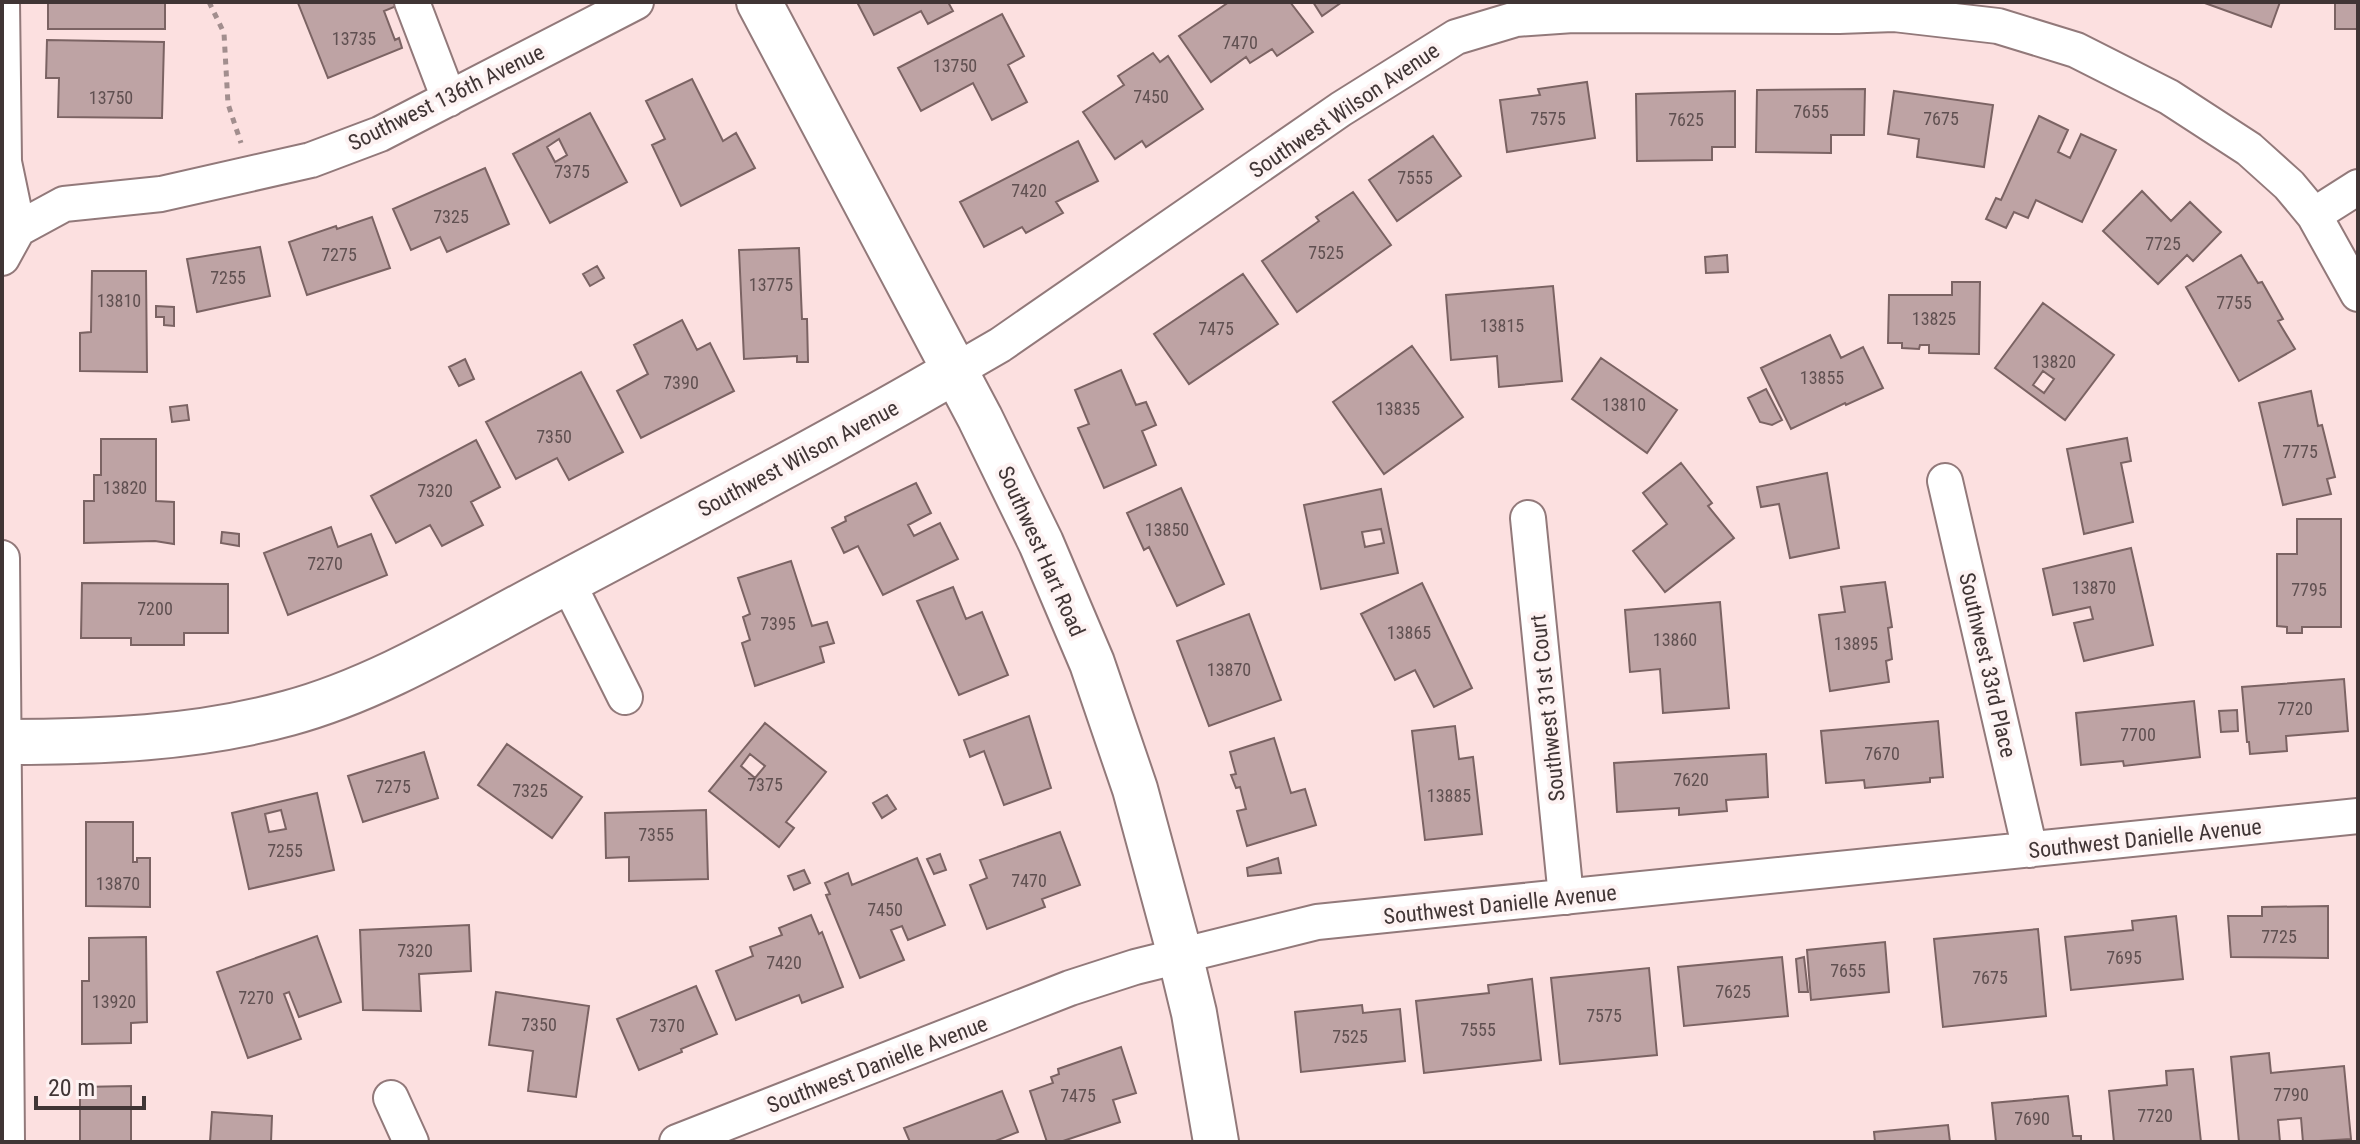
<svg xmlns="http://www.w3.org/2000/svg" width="2360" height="1144" font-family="'Roboto Condensed',sans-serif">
<rect width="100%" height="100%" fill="#fce0e0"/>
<path fill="#bea3a4" stroke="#7b6363" stroke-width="2" fill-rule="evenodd" d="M48,2H165V29H48Z
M398,2L399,5L384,11L395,40L399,38L402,48L328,78L298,3Z
M857,2H948L953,11L928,24L921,11L874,35Z
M1229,2H1290L1313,32L1277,56L1272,49L1250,63L1246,57L1211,82L1179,36Z
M1313,2H1342L1322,16Z
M2202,2H2280L2271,27Z
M2335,2H2358V29H2335Z
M1002,14L1024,56L1008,65L1027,102L992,120L973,83L921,111L898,68Z
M47,40L164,42L162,118L58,117L59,78H46Z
M1153,53L1160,62L1168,56L1203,109L1146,147L1142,141L1115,159L1083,112L1124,85L1118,76Z
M692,79L723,141L736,133L755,168L681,206L652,145L665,139L646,101Z
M1587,82L1595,138L1507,152L1500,100L1540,95L1538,89Z
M1865,89L1864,135H1831V153L1756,152L1757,90Z
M1735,91V147H1712V160L1637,161L1636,94Z
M1894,91L1993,105L1984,167L1917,157L1919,139L1888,134Z
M590,113L627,182L550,223L513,154ZM559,139L567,155L555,162L547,147Z
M2039,116L2068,130L2058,152L2070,158L2081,134L2116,150L2082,222L2036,200L2028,218L2014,212L2006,228L1986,219L1996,198L2001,200Z
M1433,136L1461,176L1397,221L1369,180Z
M1078,141L1098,181L1056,202L1063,213L1026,233L1022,227L984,247L960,202Z
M485,168L509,224L447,252L440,237L411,250L393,209Z
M2142,191L2171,221L2190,202L2221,232L2193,261L2187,255L2158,284L2103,231Z
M1353,192L1391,245L1297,312L1262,261L1319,221L1316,217Z
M372,217L390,268L307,295L289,242L336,226L337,229Z
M260,247L270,296L197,312L187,259Z
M799,248L802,319H807L808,362H797V356L744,359L739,250Z
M1727,255L1728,272L1706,273L1705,257Z
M2241,255L2258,283L2262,282L2283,319L2278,321L2295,349L2239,381L2186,287Z
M597,266L604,278L590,286L583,274Z
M92,271H146L147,372L80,371V333L91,332Z
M1243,274L1278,324L1189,384L1154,334Z
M1952,282H1980L1979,354L1929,353V345H1920L1919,349L1902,348V343H1888L1889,295H1952Z
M1553,286L1562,381L1499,387L1497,356L1451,360L1446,295Z
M2043,303L2114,355L2065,420L1995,368ZM2043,371L2054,379L2044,393L2033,385Z
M156,306L174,307V326L164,325V317H156Z
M682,320L697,350L710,343L734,391L641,438L617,391L648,374L634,345Z
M1830,335L1841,358L1863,347L1883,388L1846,405L1845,403L1791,429L1761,368Z
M1412,346L1463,417L1384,474L1333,402Z
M1601,358L1677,410L1647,453L1572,399Z
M465,359L474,379L459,386L449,367Z
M1121,370L1136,405L1146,402L1156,425L1142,431L1156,465L1104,488L1078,428L1089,424L1075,390Z
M581,372L623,452L569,480L557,458L516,479L486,422Z
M1766,389L1782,420L1772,425L1760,422L1748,398Z
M2311,391L2318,426L2322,425L2335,477L2327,479L2331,494L2283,505L2259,403Z
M187,405L189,420L172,422L170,407Z
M2127,438L2131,461L2121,463L2133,522L2084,534L2067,449Z
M101,439H156V501L174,502V544L155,541L84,543V501H94V475H101Z
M476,440L500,487L471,502L483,525L442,546L430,525L396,543L371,496Z
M1681,463L1712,503L1708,506L1734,538L1665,592L1633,551L1667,524L1643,493Z
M1827,473L1839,548L1790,558L1779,504L1761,507L1757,487Z
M916,483L931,513L908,525L914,536L940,523L958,559L883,595L858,546L844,553L832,528L846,521L845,517Z
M1181,488L1224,584L1177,606L1149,547L1144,550L1127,513Z
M1381,489L1398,573L1321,589L1304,505ZM1381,529L1384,543L1365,547L1362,532Z
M2297,519H2341V627H2302V633H2287V627L2277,626V554H2297Z
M331,527L338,547L371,534L387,575L288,615L264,553Z
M222,532L239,534V546L221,543Z
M2131,548L2153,645L2084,661L2074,623L2093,619L2090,607L2053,615L2043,569Z
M791,561L812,626L827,622L834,643L820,647L824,662L755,686L742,643L750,640L743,617L750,614L738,578Z
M1885,582L1892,627L1888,628L1892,659L1886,661L1889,682L1830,691L1819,615L1845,612L1841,587Z
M82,583L228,584V633H184V645H131V638H81Z
M1422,583L1472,688L1434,707L1415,670L1395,680L1361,614Z
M953,587L966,619L982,612L1008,675L959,695L917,601Z
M1720,602L1729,708L1663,713L1660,669L1630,672L1625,610Z
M1249,614L1281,700L1209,726L1177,641Z
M2344,679L2348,731L2286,736L2287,751L2250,754L2249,742H2247L2242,687Z
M2194,701L2200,757L2124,766L2123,761L2081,765L2076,713Z
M2237,710L2238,731L2221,732L2219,711Z
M1029,716L1051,788L1004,805L984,751L970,757L964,740Z
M1938,721L1943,777L1930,778V782L1865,788L1864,780L1826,783L1821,731Z
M765,723L826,772L786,822L794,828L779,847L709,791ZM750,754L765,766L755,778L741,766Z
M1455,726L1459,759L1473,757L1482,834L1425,840L1412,731Z
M1274,738L1291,793L1305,789L1316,825L1247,846L1237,811L1246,809L1240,787L1236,788L1231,775L1236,774L1230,752Z
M507,744L582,797L552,838L478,785Z
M424,752L438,798L363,822L348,776Z
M1766,754L1768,797L1726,800L1727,811L1679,815V808L1617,812L1614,763Z
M317,793L334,870L249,889L232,813ZM281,810L286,829L269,832L265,814Z
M887,795L896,809L882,818L873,803Z
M706,810L708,879L629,881V857L606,858L605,813Z
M86,822H133V862H137V858H150V907L86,906Z
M1060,832L1080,885L1042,899L1045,907L987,929L970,885L987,878L980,860Z
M940,854L946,870L934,874L927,859Z
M917,858L945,925L908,940L902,926L891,930L904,960L860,978L826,895L830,894L825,883L848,873L852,885Z
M1278,858L1281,873L1248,876L1247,868Z
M804,870L810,883L794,890L788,876Z
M2328,906V958L2231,957L2228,916H2262V907Z
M811,915L819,934L822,932L843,987L802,1003L799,995L736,1020L716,971L753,956L750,947L782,935L779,928Z
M2176,916L2183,979L2071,990L2065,937L2133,930L2132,921Z
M469,925L471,971L419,974L421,1011L363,1010L360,930Z
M2038,929L2046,1016L1943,1027L1934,939Z
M317,936L341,1002L299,1017L289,992L284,994L301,1039L248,1058L217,972Z
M146,937L147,1022L131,1023V1043L82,1044V981H89V938Z
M1885,942L1889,992L1811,1000L1807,950Z
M1782,957L1788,1016L1684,1026L1678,967Z
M1804,957L1808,992H1799L1796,959Z
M1649,968L1657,1055L1560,1064L1551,978Z
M1532,979L1541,1060L1424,1073L1416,1001L1489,993L1488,985Z
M696,986L717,1034L681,1049L682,1052L639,1070L617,1019Z
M496,992L589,1006L576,1097L528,1091L533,1051L489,1045Z
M1362,1005L1363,1013L1400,1009L1405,1061L1301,1072L1295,1012Z
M1121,1047L1136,1093L1113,1100L1120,1122L1060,1142H1047L1030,1091L1053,1083L1051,1077L1059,1074L1058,1069Z
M2269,1053L2271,1073L2344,1066L2351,1139L2303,1142L2301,1118L2278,1120L2280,1142H2239L2231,1057Z
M2193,1069L2201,1142H2114L2109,1091L2167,1085L2166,1071Z
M131,1086V1142H80V1087Z
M1002,1091L1018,1132L993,1142H910L904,1128Z
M2068,1096L2073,1136H2081V1142H1996L1992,1103Z
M212,1112L272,1116L271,1142H210Z
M1948,1125L1950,1142H1875L1874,1132Z"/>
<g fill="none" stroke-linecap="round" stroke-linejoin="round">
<defs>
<path id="street" d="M2,2L4,162L18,229
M412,2L449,99
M2314,215L2358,187
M18,229L64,204L161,194L311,160L380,134L636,2
M2,258L18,229
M955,371L1000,345L1341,109L1456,37L1516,19L1573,15L1839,16L1894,14L1998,26L2076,50L2169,97L2249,149L2289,185L2314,215L2358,294
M1945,481L2030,850
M1528,518L1566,897
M2,558L7,1142
M567,581L625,697
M391,1098L411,1142
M677,1142L1070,988L1135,967L1317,922L2358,816"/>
<path id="secondary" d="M759,2L980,418L1041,543L1092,663L1135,789L1180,955L1194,1013L1216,1142
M2,742C100,742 194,739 289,713C382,688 472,631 557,587C690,516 825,447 955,371"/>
</defs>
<use href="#street" stroke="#92797a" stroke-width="38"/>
<use href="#secondary" stroke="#92797a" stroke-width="48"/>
<path stroke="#a28e8e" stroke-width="5" stroke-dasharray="6 6" stroke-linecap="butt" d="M209,2L224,33L228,104L241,143"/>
<use href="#street" stroke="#fff" stroke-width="34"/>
<use href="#secondary" stroke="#fff" stroke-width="44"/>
</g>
<g text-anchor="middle" stroke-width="8" stroke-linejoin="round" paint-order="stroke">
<g font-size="18" fill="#605051">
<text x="354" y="45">13735</text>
<text x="1240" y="49">7470</text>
<text x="955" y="72">13750</text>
<text x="1151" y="103">7450</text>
<text x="111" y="104">13750</text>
<text x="1811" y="118">7655</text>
<text x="1548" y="125">7575</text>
<text x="1941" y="125">7675</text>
<text x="1686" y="126">7625</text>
<text x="572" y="178">7375</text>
<text x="1415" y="184">7555</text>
<text x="1029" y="197">7420</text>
<text x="451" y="223">7325</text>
<text x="2163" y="250">7725</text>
<text x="1326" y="259">7525</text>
<text x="339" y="261">7275</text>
<text x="228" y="284">7255</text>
<text x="771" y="291">13775</text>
<text x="119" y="307">13810</text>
<text x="2234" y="309">7755</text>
<text x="1934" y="325">13825</text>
<text x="1502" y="332">13815</text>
<text x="1216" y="335">7475</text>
<text x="2054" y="368">13820</text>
<text x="1822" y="384">13855</text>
<text x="681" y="389">7390</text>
<text x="1624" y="411">13810</text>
<text x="1398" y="415">13835</text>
<text x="554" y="443">7350</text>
<text x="2300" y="458">7775</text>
<text x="125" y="494">13820</text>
<text x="435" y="497">7320</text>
<text x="1167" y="536">13850</text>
<text x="325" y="570">7270</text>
<text x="2094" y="594">13870</text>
<text x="2309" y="596">7795</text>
<text x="155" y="615">7200</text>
<text x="778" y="630">7395</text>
<text x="1409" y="639">13865</text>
<text x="1675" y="646">13860</text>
<text x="1856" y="650">13895</text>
<text x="1229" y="676">13870</text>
<text x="2295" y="715">7720</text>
<text x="2138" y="741">7700</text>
<text x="1882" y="760">7670</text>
<text x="1691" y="786">7620</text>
<text x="765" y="791">7375</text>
<text x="393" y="793">7275</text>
<text x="530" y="797">7325</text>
<text x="1449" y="802">13885</text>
<text x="656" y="841">7355</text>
<text x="285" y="857">7255</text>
<text x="1029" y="887">7470</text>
<text x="118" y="890">13870</text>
<text x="885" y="916">7450</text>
<text x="2279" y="943">7725</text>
<text x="415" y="957">7320</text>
<text x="2124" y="964">7695</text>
<text x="784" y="969">7420</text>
<text x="1848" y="977">7655</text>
<text x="1990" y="984">7675</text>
<text x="1733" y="998">7625</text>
<text x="256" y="1004">7270</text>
<text x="114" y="1008">13920</text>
<text x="1604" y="1022">7575</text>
<text x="539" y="1031">7350</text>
<text x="667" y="1032">7370</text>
<text x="1478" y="1036">7555</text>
<text x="1350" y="1043">7525</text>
<text x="2291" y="1101">7790</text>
<text x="1078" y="1102">7475</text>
<text x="2155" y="1122">7720</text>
<text x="2032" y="1125">7690</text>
</g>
<g font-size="22" fill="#403535" stroke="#fdf2f2">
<text transform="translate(446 97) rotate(-26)" y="8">Southwest 136th Avenue</text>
<text transform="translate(1344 110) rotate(-34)" y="8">Southwest Wilson Avenue</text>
<text transform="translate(798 458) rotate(-28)" y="8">Southwest Wilson Avenue</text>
<text transform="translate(1042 551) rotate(66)" y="8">Southwest Hart Road</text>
<text transform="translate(1988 665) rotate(77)" y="8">Southwest 33rd Place</text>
<text transform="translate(1547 708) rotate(-96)" y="8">Southwest 31st Court</text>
<text transform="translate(2145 838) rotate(-6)" y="8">Southwest Danielle Avenue</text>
<text transform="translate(1500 904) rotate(-6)" y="8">Southwest Danielle Avenue</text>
<text transform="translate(877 1064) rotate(-21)" y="8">Southwest Danielle Avenue</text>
</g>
</g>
<rect width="2360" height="1144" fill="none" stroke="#403535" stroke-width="8"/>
<path d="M36 1096v12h108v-12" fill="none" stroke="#403535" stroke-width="4"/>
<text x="48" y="1096" font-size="24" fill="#403535" stroke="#fdf2f2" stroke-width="6" paint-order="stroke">20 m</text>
</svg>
